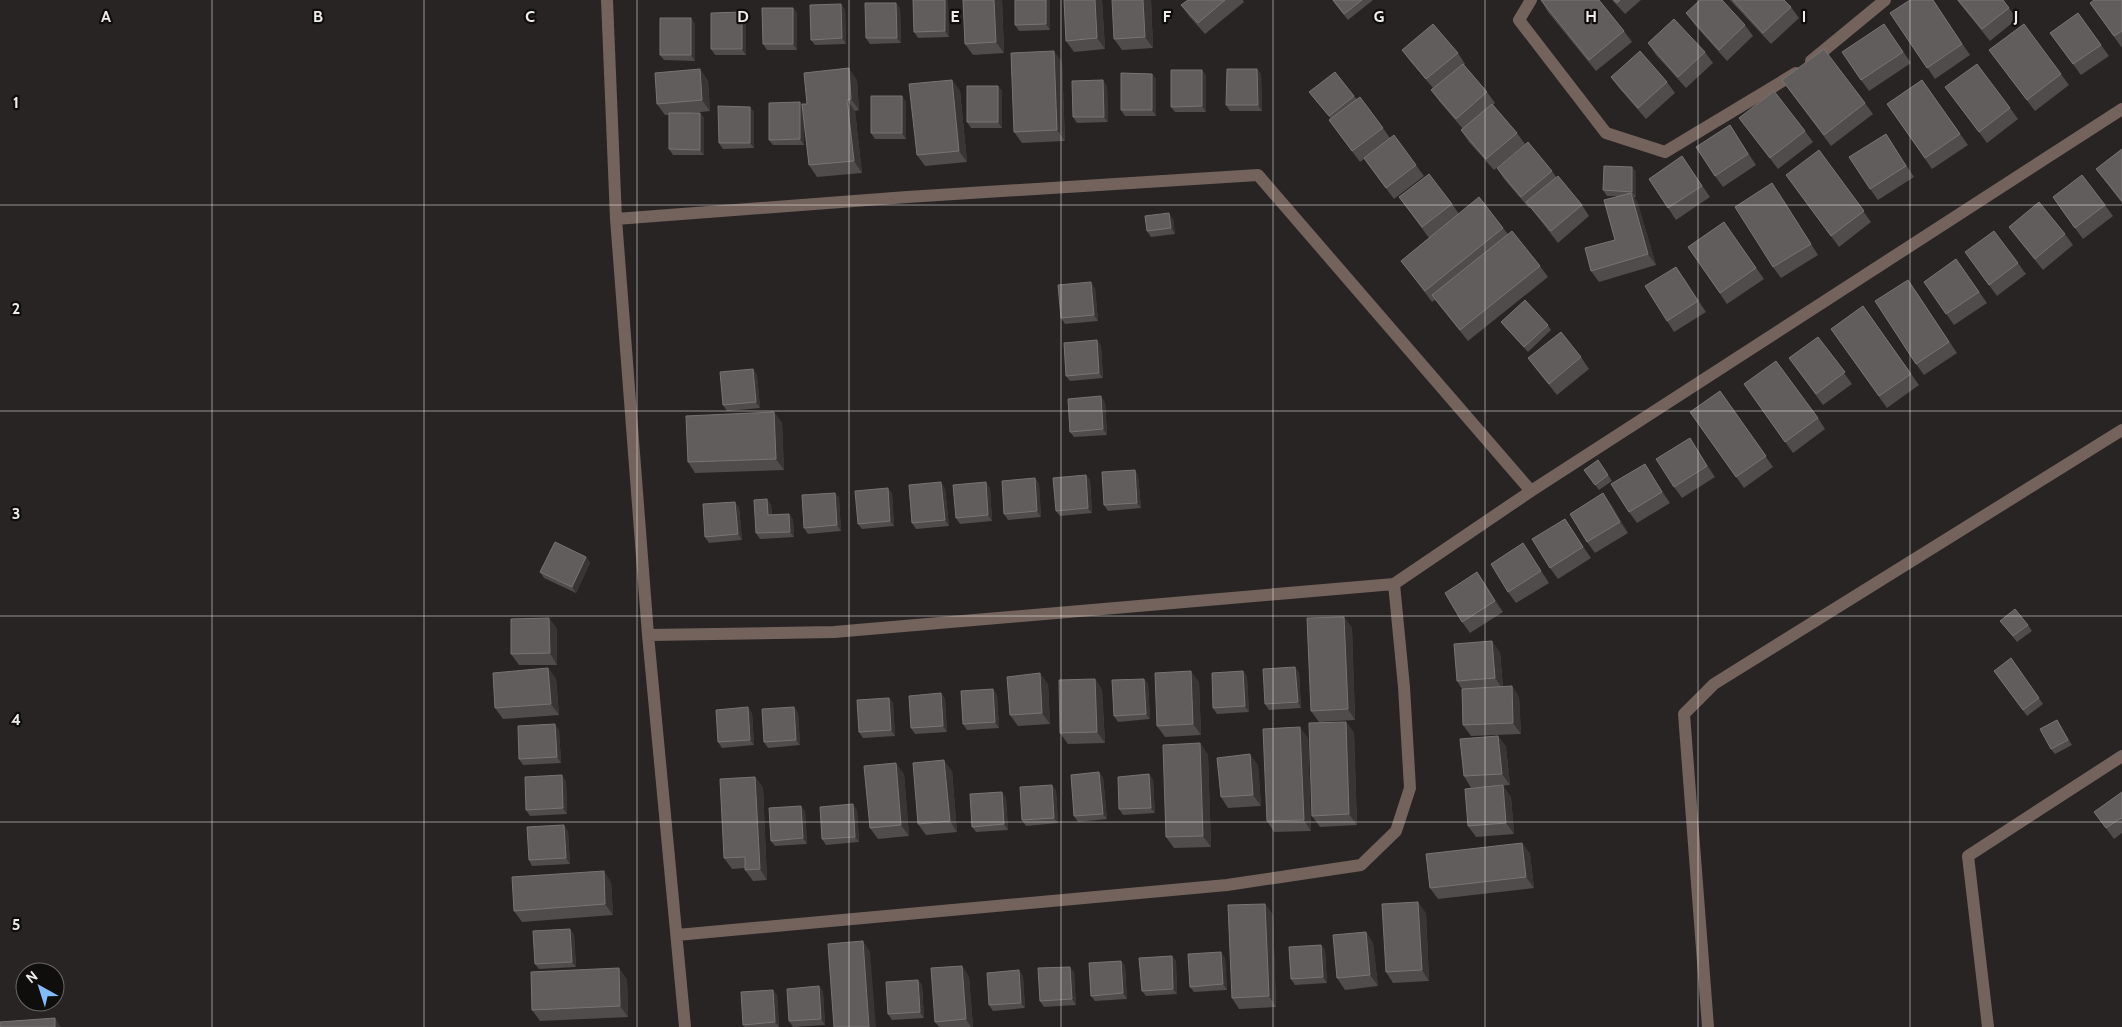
<svg xmlns="http://www.w3.org/2000/svg" width="2122" height="1027" font-family="Cabin,sans-serif">
<rect width="100%" height="100%" fill="#272423"/>
<g fill="none" stroke-linecap="round" stroke-linejoin="round">
<path stroke="#74625c" stroke-width="12" d="M607,0L616,219L648,635L685,1027
M1531,0L1519,20L1606,133L1665,152L1796,73
M1811,61L1885,0
M616,219L907,197L1258,175L1531,491
M648,635L834,632L1394,584L1531,491L2122,109
M677,935L1227,885L1361,865L1396,831L1410,788L1404,687L1394,584
M1708,1027L1684,714L1714,684L2122,430
M1988,1027L1968,856L2122,756"/>
</g>
<path fill="#4f4c4b" d="M913,0H947L948,3L949,37L918,38L914,32Z
M963,0H1002L1004,53L973,55L965,44Z
M1050,0V30L1019,31L1015,25Z
M1064,0H1102L1105,49L1074,52L1066,41Z
M1151,0L1153,48L1122,50L1114,39Z
M1188,0H1243L1244,2L1205,34L1189,16L1181,5Z
M1332,0H1373L1348,20Z
M1541,0L1624,31L1632,42L1596,71L1548,12Z
M1612,0H1641L1625,14Z
M1730,0H1784L1791,7L1799,18L1771,44Z
M1933,0L1970,55L1935,79L1890,13Z
M1957,0H2003L2017,19L1990,41Z
M2122,0V48L2090,3Z
M841,4L845,10L846,44L815,45L811,40Z
M793,8L797,13V50H767L763,44Z
M900,8L901,43L870,44L866,38Z
M742,12L746,18V55H715L711,49Z
M1686,13L1745,25L1753,36L1727,61L1694,24Z
M2078,13L2109,56L2081,75L2050,33Z
M691,18L695,24V61L664,60L660,55Z
M1884,24L1911,63L1869,91L1861,80Z
M1648,43L1705,52L1713,63L1686,88L1656,55Z
M1402,50L1458,53L1465,64L1464,65L1487,92L1495,103L1493,105L1517,133L1525,144L1494,170L1469,142L1461,130L1463,129L1439,101L1431,90L1433,88L1410,61Z
M1989,50L2061,74L2069,85L2035,111Z
M1062,62L1065,141L1022,143L1014,132Z
M700,69L708,81L710,111L692,113H700L704,118V155H673L669,149V115H665L657,104Z
M1257,69L1261,74L1262,111H1230L1226,105Z
M1202,70L1206,76V112H1175L1171,107Z
M1152,74L1156,79V116H1125L1121,110Z
M1611,77L1667,82L1675,93L1646,119L1619,88Z
M857,80L859,110L855,111L862,173L817,177L809,165L804,121V145H773L769,140L802,106Z
M952,80L960,91L967,162L925,166L917,155Z
M1782,80L1865,103L1873,114L1831,146Z
M1922,80L1968,145L1932,169L1887,104Z
M998,86L1002,91V128H971L967,122Z
M1107,86L1108,122L1077,123L1073,117Z
M1945,87L2010,108L2018,119L1987,143Z
M1309,92L1354,96L1383,128L1390,138L1416,165L1424,176L1394,199L1364,159L1360,162L1329,120L1331,119Z
M902,96L906,102V139H875L871,133Z
M750,107L754,112V148L723,149L719,143Z
M1739,118L1805,131L1813,142L1778,169Z
M1730,125L1756,165L1723,187L1715,176Z
M1886,134L1914,177L1878,200L1870,189Z
M2122,149V203L2096,169Z
M1819,150L1871,222L1839,247L1794,186Z
M1682,156L1710,197L1676,220L1649,179Z
M1632,167L1636,172V197H1634L1638,204L1656,265L1599,282L1591,271L1615,240L1617,196H1607L1603,190Z
M1497,168L1552,171L1556,177L1582,205L1589,216L1558,243L1530,207L1529,208L1504,179Z
M1780,194L1818,255L1781,278L1773,267Z
M1399,197L1452,204L1459,214L1503,228L1508,234L1540,266L1548,277L1468,341L1435,300L1432,302L1401,261L1429,238Z
M2105,205L2113,216L2083,239L2060,208Z
M1173,219L1175,234L1151,237L1147,231Z
M1724,222L1764,279L1727,304L1688,247Z
M2009,227L2065,234L2073,245L2043,270L2017,238Z
M1965,252L2018,263L2026,274L1997,296Z
M1956,259L1987,303L1954,325L1924,282Z
M1684,278L1706,312L1674,332L1667,321Z
M1095,288L1098,321L1065,324L1061,318Z
M1916,291L1957,353L1924,375L1916,364Z
M1863,306L1919,385L1887,408L1831,329Z
M1501,322L1548,325L1551,330L1528,352L1505,327Z
M1818,337L1852,384L1823,405L1789,358Z
M1097,340L1101,346L1103,378L1070,381L1066,376Z
M1581,357L1589,369L1557,395L1536,369L1528,358Z
M753,369L757,375L760,408L727,411L723,405Z
M1744,384L1818,418L1825,429L1793,453Z
M1720,391L1773,467L1744,488L1690,412Z
M1105,402L1107,435L1074,437L1070,432Z
M774,412L782,423L784,470L695,473L688,462Z
M1697,449L1715,477L1682,498L1674,487Z
M1598,460L1612,481L1599,490L1584,470Z
M1645,464L1670,503L1637,523L1629,512Z
M1135,470L1138,476L1141,508L1108,511L1104,505Z
M1086,475L1090,480L1092,513L1060,516L1056,511Z
M1035,478L1039,484L1041,517L1008,520L1004,514Z
M888,488L892,494L894,526L862,529L858,524Z
M945,488L949,526L916,529L912,523Z
M990,488L992,521L960,524L956,518Z
M835,493L839,498L841,531L808,534L804,528Z
M767,499L771,505L772,515L789,514L793,520L794,537L760,539L756,533Z
M1611,504L1628,533L1595,553L1587,542Z
M739,507L742,540L709,543L705,537Z
M1565,519L1591,558L1558,579L1550,568Z
M1523,543L1549,583L1516,603L1508,592Z
M586,557L590,563L576,593L544,578L540,572Z
M1477,572L1503,612L1470,633L1462,622Z
M1344,617L1352,628L1355,720L1319,722L1311,711Z
M549,618L557,629V665H519L511,654Z
M2000,621L2028,625L2032,631L2017,642Z
M1500,652L1503,687L1512,686L1519,697L1521,734L1471,736L1463,725L1462,689L1457,681Z
M2011,658L2043,704L2027,716L1994,671Z
M1295,667L1299,673L1301,708L1269,710L1265,704Z
M548,668L556,679L559,715L503,719L495,708Z
M1243,671L1247,677L1249,712L1217,714L1213,708Z
M1095,679L1102,690L1105,743L1068,744L1060,733Z
M1144,679L1148,684L1150,719L1118,722L1114,716Z
M1199,682L1201,735L1165,737L1157,726Z
M1048,684L1050,724L1018,726L1010,715Z
M993,689L997,695L999,728L967,730L963,724Z
M941,693L945,699L947,732L915,734L911,728Z
M889,698L893,703L895,736L863,738L859,732Z
M794,707L798,713L800,745L768,748L764,742Z
M752,713L754,745L722,748L718,742Z
M2057,720L2072,745L2055,754L2051,749Z
M1346,722L1354,733L1357,825L1320,827L1312,816Z
M559,730L561,763L523,765L519,759Z
M1498,736L1506,747L1510,785L1471,788L1464,776Z
M1308,738L1311,831L1274,832L1267,821Z
M1200,743L1208,755L1211,847L1174,848L1166,837Z
M1258,765L1261,806L1228,808L1221,797Z
M952,771L957,832L926,835L918,824Z
M904,774L909,836L878,839L870,828Z
M1149,774L1153,780L1155,813L1123,815L1119,809Z
M755,777L763,788L767,880L753,881L745,870V868L732,869L724,858Z
M1103,777L1107,819L1078,822L1074,816Z
M566,781L567,814L530,816L526,810Z
M1052,785L1056,791L1058,823L1026,826L1022,820Z
M2122,792V833L2114,839L2094,812Z
M1511,797L1514,834L1476,837L1468,826Z
M1006,798L1008,830L976,832L972,827Z
M857,810L859,842L826,845L822,839Z
M805,811L807,844L775,846L771,841Z
M568,831L570,864L532,866L529,860Z
M1522,843L1530,854L1534,888L1438,899L1430,888Z
M611,882L613,915L522,922L514,911Z
M1265,904L1273,915L1276,1007L1239,1009L1232,998Z
M1426,913L1429,981L1393,983L1386,972Z
M1366,932L1373,943L1378,986L1345,990L1337,978Z
M574,934L576,967L539,969L535,964Z
M1321,945L1325,950L1327,983L1295,985L1291,979Z
M1172,956L1176,961L1177,994L1146,996L1142,991Z
M1225,958L1227,990L1194,992L1190,987Z
M1121,961L1125,966L1127,999L1095,1001L1091,996Z
M962,966L969,977L973,1027H939L935,1022Z
M1074,972L1076,1005L1044,1007L1040,1001Z
M1023,976L1025,1008L993,1011L989,1005Z
M627,979L628,1017L540,1021L532,1010Z
M918,980L922,985L924,1018L892,1020L888,1014Z
M819,986L823,992L825,1025L793,1027L789,1021Z
M773,990L777,995L779,1027H745L743,1025Z"/>
<path fill="#383534" d="M945,0H947L948,3L949,37L945,31Z
M994,0H1002L1004,53L996,42Z
M1046,0H1050V30L1046,24Z
M1095,0H1102L1105,49L1097,38Z
M1143,0H1151L1153,48L1145,37Z
M896,3L900,8L901,43L897,38Z
M841,4L845,10L846,44L842,38Z
M793,8L797,13V50L793,44Z
M742,12L746,18V55L742,49Z
M691,18L695,24V61L691,55Z
M1054,51L1062,62L1065,141L1057,130Z
M849,68L857,80L859,110L851,99Z
M700,69L708,81L710,111L702,100Z
M1257,69L1261,74L1262,111L1258,105Z
M1202,70L1206,76V112L1202,106Z
M1152,74L1156,79V116L1152,110Z
M952,80L960,91L967,162L959,151Z
M1103,80L1107,86L1108,122L1104,117Z
M998,86L1002,91V128L998,122Z
M902,96L906,102V139L902,133Z
M847,100L855,111L862,173L854,161Z
M800,102L804,108V145L800,139Z
M750,107L754,112V148L750,143Z
M700,113L704,118V155L700,150Z
M1632,167L1636,172V197L1632,192Z
M1772,183L1780,194L1818,255L1811,244Z
M1631,193L1638,204L1656,265L1648,254Z
M1169,213L1173,219L1175,234L1171,228Z
M1676,267L1684,278L1706,312L1698,301Z
M1091,282L1095,288L1098,321L1094,315Z
M1097,340L1101,346L1103,378L1099,373Z
M753,369L757,375L760,408L756,402Z
M1101,396L1105,402L1107,435L1103,429Z
M774,412L782,423L784,470L776,459Z
M1690,438L1697,449L1715,477L1707,466Z
M1645,464L1652,475L1670,503L1662,492Z
M1135,470L1138,476L1141,508L1137,503Z
M1086,475L1090,480L1092,513L1088,508Z
M1035,478L1039,484L1041,517L1037,511Z
M941,482L945,488L949,526L945,520Z
M986,482L990,488L992,521L988,515Z
M888,488L892,494L894,526L890,521Z
M835,493L839,498L841,531L837,525Z
M1603,493L1611,504L1628,533L1620,522Z
M767,499L771,505L772,521L768,515Z
M735,502L739,507L742,540L738,534Z
M789,514L793,520L794,537L790,532Z
M1565,519L1573,530L1591,558L1583,547Z
M1523,543L1531,554L1549,583L1541,571Z
M586,557L590,563L576,593L572,587Z
M1477,572L1485,583L1503,612L1495,601Z
M1344,617L1352,628L1355,720L1348,709Z
M549,618L557,629V665L550,653Z
M1492,641L1500,652L1503,689L1495,678Z
M1295,667L1299,673L1301,708L1298,702Z
M548,668L556,679L559,715L551,704Z
M1191,671L1199,682L1201,735L1193,724Z
M1243,671L1247,677L1249,712L1245,706Z
M1040,673L1048,684L1050,724L1042,713Z
M1095,679L1102,690L1105,743L1097,732Z
M1144,679L1148,684L1150,719L1146,714Z
M1512,686L1519,697L1521,734L1513,723Z
M993,689L997,695L999,728L995,722Z
M941,693L945,699L947,732L943,726Z
M889,698L893,703L895,736L891,730Z
M748,707L752,713L754,745L750,740Z
M794,707L798,713L800,745L796,740Z
M1346,722L1354,733L1357,825L1349,814Z
M555,724L559,730L561,763L557,757Z
M1300,727L1308,738L1311,831L1304,820Z
M1498,736L1506,747L1510,785L1502,774Z
M1200,743L1208,755L1211,847L1203,836Z
M1250,754L1258,765L1261,806L1253,795Z
M944,760L952,771L957,832L950,821Z
M896,763L904,774L909,836L901,825Z
M1099,772L1103,777L1107,819L1103,814Z
M1149,774L1153,780L1155,813L1151,808Z
M562,775L566,781L567,814L563,808Z
M755,777L763,788L767,880L760,869Z
M1052,785L1056,791L1058,823L1054,818Z
M1503,785L1511,797L1514,834L1506,823Z
M1002,792L1006,798L1008,830L1004,824Z
M853,804L857,810L859,842L855,837Z
M801,806L805,811L807,844L803,838Z
M564,825L568,831L570,864L566,858Z
M1522,843L1530,854L1534,888L1526,877Z
M604,871L611,882L613,915L605,904Z
M1418,902L1426,913L1429,981L1422,970Z
M1265,904L1273,915L1276,1007L1269,996Z
M570,929L574,934L576,967L572,962Z
M1366,932L1373,943L1378,986L1370,975Z
M863,941L870,952L876,1027H869Z
M1321,945L1325,950L1327,983L1323,977Z
M1221,952L1225,958L1227,990L1223,984Z
M1172,956L1176,961L1177,994L1173,989Z
M1121,961L1125,966L1127,999L1123,993Z
M962,966L969,977L973,1027H971L966,1019Z
M1070,967L1074,972L1076,1005L1072,999Z
M619,968L627,979L628,1017L620,1006Z
M1019,970L1023,976L1025,1008L1021,1003Z
M918,980L922,985L924,1018L920,1012Z
M819,986L823,992L825,1025L821,1019Z
M773,990L777,995L779,1027L775,1022Z
M55,1018L61,1027H55Z"/>
<path fill="#605d5c" stroke="#777473" d="M913,0H945V31L914,32Z
M963,0H994L996,42L965,44Z
M1015,0H1046V24L1015,25Z
M1064,0H1095L1097,38L1066,41Z
M1112,0H1143L1145,37L1114,39Z
M1188,0H1225L1198,23L1181,5Z
M1333,0H1362L1344,14Z
M1541,0H1599L1624,31L1589,60Z
M1614,0H1620L1617,3Z
M1700,0H1722L1745,25L1719,50L1686,13Z
M1733,0H1784L1791,7L1763,33Z
M1910,0H1933L1962,44L1927,68L1890,13Z
M1958,0H2003L2009,8L1982,29Z
M2094,0H2122V31L2114,36L2090,3Z
M865,3H896L897,38H866Z
M841,4L842,38L811,40L810,5Z
M762,8H793V44H763Z
M742,12V49H711V13Z
M2078,13L2101,45L2073,64L2050,33Z
M660,18H691V55H660Z
M1674,19L1705,52L1678,77L1648,43Z
M1433,24L1458,53L1426,79L1402,50Z
M1884,24L1903,52L1861,80L1842,52Z
M2024,24L2061,74L2027,100L1989,50Z
M1824,49L1865,103L1824,135L1782,80Z
M1054,51L1057,130L1014,132L1011,53Z
M1640,51L1667,82L1638,108L1611,77Z
M1463,64L1487,92L1456,119L1431,90Z
M1977,64L2010,108L1979,132L1945,87Z
M849,68L851,99L847,100L854,161L809,165L802,104H807L804,73Z
M700,69L702,100L657,104L655,73Z
M1227,69H1257L1258,105H1226Z
M1171,70H1202V106L1171,107Z
M1335,72L1354,96L1329,116L1309,92Z
M1121,73L1152,74V110H1121Z
M952,80L959,151L917,155L909,84Z
M1103,80L1104,117H1073L1072,81Z
M1922,80L1960,134L1925,158L1887,104Z
M967,86H998V122H967Z
M1774,91L1805,131L1770,158L1739,118Z
M871,96H902V133H871Z
M1360,97L1383,128L1352,151L1329,120Z
M800,102V139L769,140V103Z
M1492,104L1517,133L1486,159L1461,130Z
M718,106L750,107V143H719Z
M669,113H700V150L669,149Z
M1730,125L1748,154L1715,176L1696,147Z
M1886,134L1906,166L1870,189L1849,157Z
M1394,135L1416,165L1386,188L1364,158Z
M1528,142L1552,171L1521,197L1497,168Z
M2122,149V201L2096,169Z
M1819,150L1864,211L1831,236L1786,175Z
M1682,156L1702,186L1668,208L1649,179Z
M1604,166L1632,167V192L1603,190Z
M1429,174L1452,204L1422,227L1399,197Z
M2082,175L2105,205L2075,228L2053,197Z
M1558,176L1582,205L1551,231L1526,202Z
M1772,183L1811,244L1773,267L1735,207Z
M1631,193L1648,254L1591,271L1585,248L1615,240L1604,200Z
M1479,197L1503,228L1425,291L1401,261Z
M2039,202L2065,234L2035,259L2009,227Z
M1169,213L1171,228L1147,231L1145,216Z
M1724,222L1756,268L1720,293L1688,247Z
M1512,231L1540,266L1460,330L1432,295Z
M1994,231L2018,263L1989,285L1965,252Z
M1956,259L1979,292L1946,314L1924,282Z
M1676,267L1698,301L1667,321L1645,286Z
M1908,280L1949,342L1916,364L1875,301Z
M1091,282L1094,315L1061,318L1058,285Z
M1525,300L1548,325L1524,347L1501,322Z
M1863,306L1911,374L1879,396L1831,329Z
M1561,332L1581,357L1549,384L1528,358Z
M1818,337L1845,372L1816,394L1789,358Z
M1097,340L1099,373L1066,376L1064,343Z
M1776,361L1818,418L1785,442L1744,384Z
M753,369L756,402L723,405L720,372Z
M1720,391L1766,456L1736,477L1690,412Z
M1101,396L1103,429L1070,432L1068,399Z
M774,412L776,459L688,462L686,416Z
M1690,438L1707,466L1674,487L1656,459Z
M1598,460L1608,475L1595,485L1584,470Z
M1645,464L1662,492L1629,512L1611,484Z
M1135,470L1137,503L1104,505L1102,472Z
M1086,475L1088,508L1056,511L1053,478Z
M1035,478L1037,511L1004,514L1002,481Z
M941,482L945,520L912,523L909,485Z
M986,482L988,515L956,518L953,485Z
M888,488L890,521L858,524L855,491Z
M835,493L837,525L804,528L802,495Z
M1603,493L1620,522L1587,542L1570,514Z
M767,499L768,515L789,514L790,532L756,533L754,500Z
M735,502L738,534L705,537L703,504Z
M1565,519L1583,547L1550,568L1532,539Z
M555,542L586,557L572,587L540,572Z
M1523,543L1541,571L1508,592L1491,564Z
M1477,572L1495,601L1462,622L1445,593Z
M2015,609L2028,625L2013,636L2000,621Z
M1344,617L1348,709L1311,711L1307,618Z
M549,618L550,653L511,654V619Z
M1492,641L1495,678L1457,681L1454,644Z
M2011,658L2039,698L2023,710L1994,671Z
M1295,667L1298,702L1265,704L1263,669Z
M548,668L551,704L495,708L493,673Z
M1191,671L1193,724L1157,726L1155,673Z
M1243,671L1245,706L1213,708L1212,673Z
M1040,673L1042,713L1010,715L1007,677Z
M1095,679L1097,732L1060,733L1059,680Z
M1144,679L1146,714L1114,716L1112,680Z
M1512,686L1513,723L1463,725L1462,689Z
M993,689L995,722L963,724L961,691Z
M941,693L943,726L911,728L909,696Z
M889,698L891,730L859,732L857,700Z
M748,707L750,740L718,742L716,710Z
M794,707L796,740L764,742L762,709Z
M2057,720L2068,740L2051,749L2040,729Z
M1346,722L1349,814L1312,816L1309,723Z
M555,724L557,757L519,759L518,726Z
M1300,727L1304,820L1267,821L1263,729Z
M1498,736L1502,774L1464,776L1460,739Z
M1200,743L1203,836L1166,837L1163,745Z
M1250,754L1253,795L1221,797L1217,758Z
M944,760L950,821L918,824L913,763Z
M896,763L901,825L870,828L864,766Z
M1099,772L1103,814L1074,816L1071,775Z
M1149,774L1151,808L1119,809L1118,777Z
M562,775L563,808L526,810L525,777Z
M755,777L760,869L745,870V857L724,858L720,779Z
M1052,785L1054,818L1022,820L1020,787Z
M1503,785L1506,823L1468,826L1465,789Z
M1002,792L1004,824L972,827L970,794Z
M2122,792V819L2121,818L2106,828L2094,812Z
M853,804L855,837L822,839L820,807Z
M801,806L803,838L771,841L769,808Z
M564,825L566,858L529,860L527,827Z
M1522,843L1526,877L1430,888L1426,854Z
M604,871L605,904L514,911L512,877Z
M1418,902L1422,970L1386,972L1382,904Z
M1265,904L1269,996L1232,998L1228,905Z
M570,929L572,962L535,964L533,931Z
M1366,932L1370,975L1337,978L1333,935Z
M863,941L869,1027H834L828,944Z
M1321,945L1323,977L1291,979L1289,947Z
M1221,952L1223,984L1190,987L1188,954Z
M1172,956L1173,989L1142,991L1139,958Z
M1121,961L1123,993L1091,996L1089,963Z
M962,966L966,1019L935,1022L931,968Z
M1070,967L1072,999L1040,1001L1038,968Z
M619,968L620,1006L532,1010L531,972Z
M1019,970L1021,1003L989,1005L987,973Z
M918,980L920,1012L888,1014L886,982Z
M819,986L821,1019L789,1021L787,989Z
M773,990L775,1022L743,1025L741,992Z
M55,1018V1027H0V1022Z"/>
<path fill="none" stroke="#efedec" stroke-width="1" stroke-opacity="0.55" d="M212,0V1027M424,0V1027M637,0V1027M849,0V1027M1061,0V1027M1273,0V1027M1485,0V1027M1698,0V1027M1910,0V1027M0,205H2122M0,411H2122M0,616H2122M0,822H2122"/>
<g font-size="16" text-anchor="middle" font-weight="bold" fill="#efedec" stroke="#0f0e0d" stroke-width="4.5" stroke-linejoin="round" paint-order="stroke">
<text x="106" y="22">A</text>
<text x="318" y="22">B</text>
<text x="530" y="22">C</text>
<text x="743" y="22">D</text>
<text x="955" y="22">E</text>
<text x="1167" y="22">F</text>
<text x="1379" y="22">G</text>
<text x="1591" y="22">H</text>
<text x="1804" y="22">I</text>
<text x="2016" y="22">J</text>
<text x="16" y="108">1</text>
<text x="16" y="314">2</text>
<text x="16" y="519">3</text>
<text x="16" y="725">4</text>
<text x="16" y="930">5</text>
</g>
<g transform="translate(40 987) rotate(321)"><circle r="24" fill="#0f0e0d" stroke="#696766"/>
<path d="M0-4L9 19L0 12L-9 19Z" fill="#83bcfb"/>
<text y="-8" font-size="14" font-weight="bold" text-anchor="middle" fill="#efedec">N</text>
</g>
</svg>
